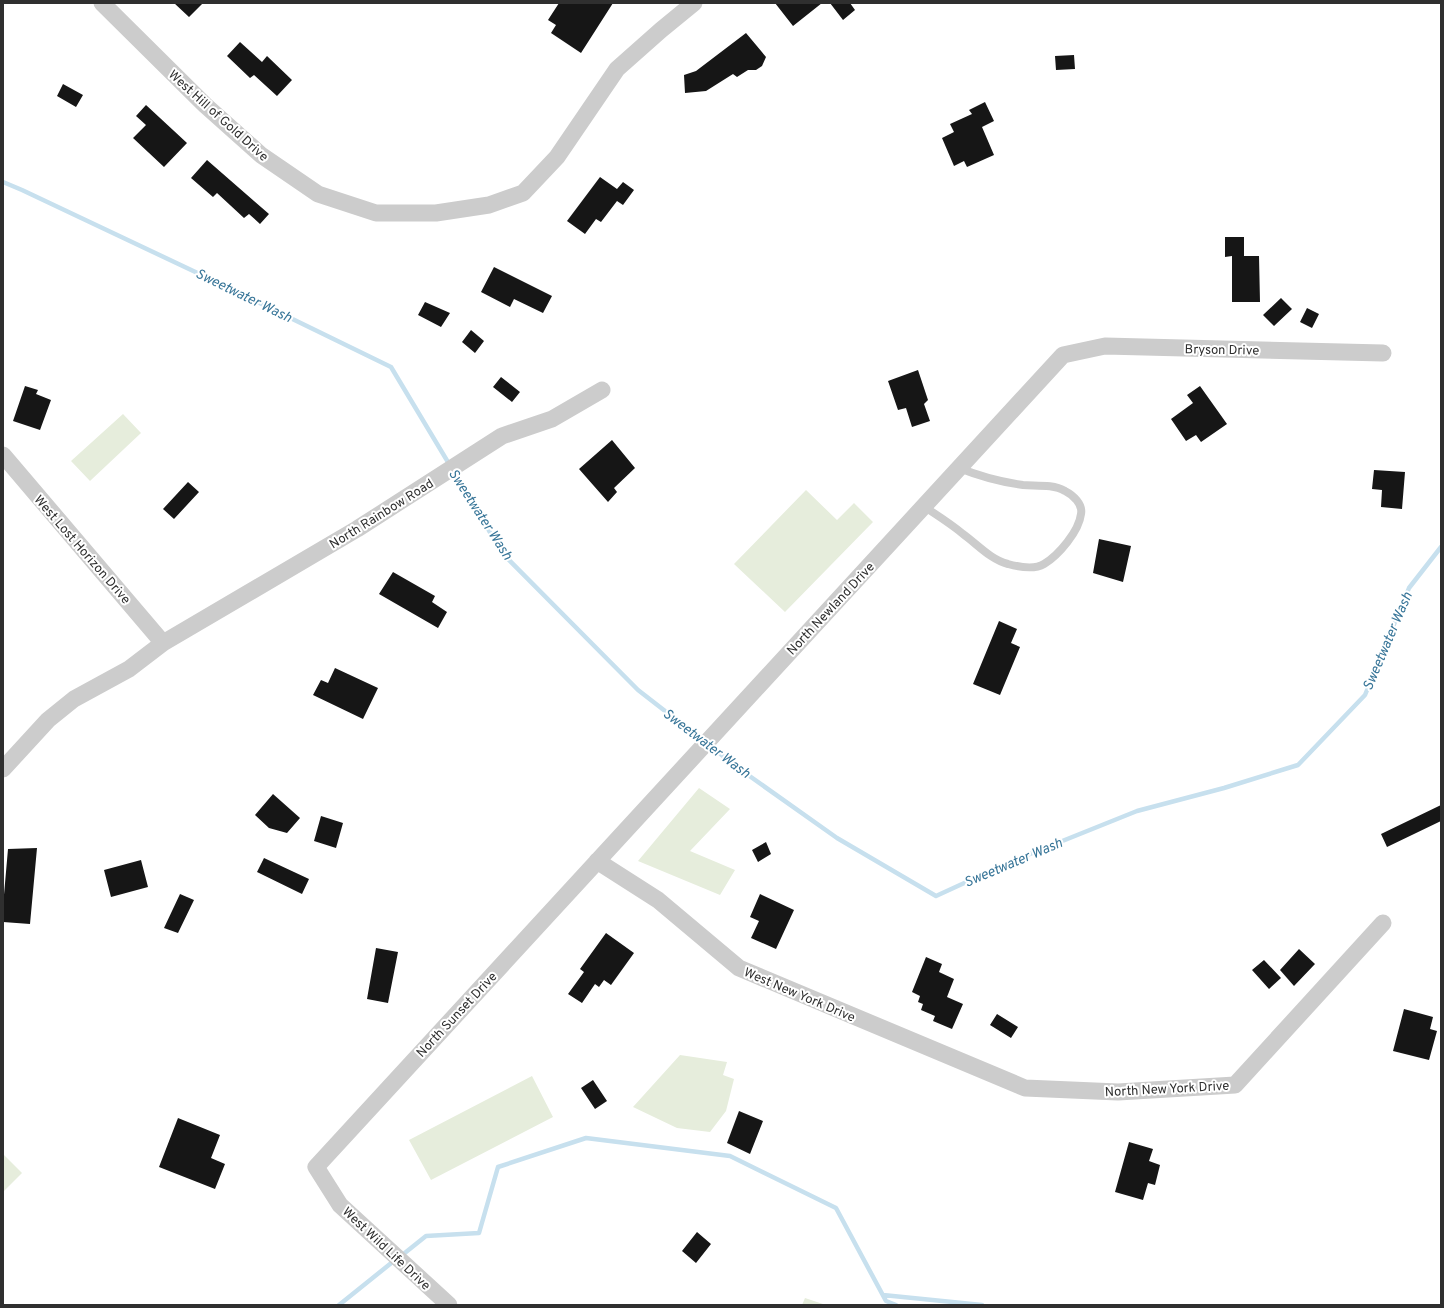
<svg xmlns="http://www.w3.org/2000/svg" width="1444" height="1308" font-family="Overpass,sans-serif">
<rect width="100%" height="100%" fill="#fff"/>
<path fill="#e6eddc" d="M123,414L141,433L90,481L71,461Z
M806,490L837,520L854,503L873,522L785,612L734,564Z
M699,788L730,809L690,851L735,870L720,895L638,861Z
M680,1055L727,1062L723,1075L734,1079L726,1111L710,1132L677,1128L633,1107Z
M532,1076L553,1117L431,1180L409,1140Z
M3,1154L22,1173L3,1192Z
M805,1298L826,1305H802Z"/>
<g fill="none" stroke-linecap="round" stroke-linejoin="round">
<path stroke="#c7e0ee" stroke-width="4.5" d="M3,182L22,190L225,286L391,367L503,554L638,690L741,770L837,838L936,896L1010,862L1137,811L1224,788L1298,765L1365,695L1409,588L1441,547
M401,1256L426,1236L479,1233L498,1167L586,1138L730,1156L836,1208L886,1301L896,1305
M883,1295L982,1305
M339,1305L395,1260"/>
</g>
<path fill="#161616" d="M174,3H203L189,17Z
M559,3H613L581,53L551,33L556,25L548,20Z
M775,3H822L793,26Z
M830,3H850L855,10L843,20Z
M746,33L766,57L762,66L756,70H748L737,77L733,74L706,91L685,93L684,75L696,71Z
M240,42L262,62L267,56L292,80L277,96L254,75L250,78L227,56Z
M1074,55L1075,69L1056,70L1055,56Z
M63,84L83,95L76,107L57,96Z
M985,102L994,121L982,127L994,155L967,167L964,161L954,166L942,138L954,132L950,124L972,114L969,110Z
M146,105L187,143L164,167L133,138L146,125L136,116Z
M207,160L269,214L260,224L249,214L244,218L217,193L213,197L191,178Z
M600,177L617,189L623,182L634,190L623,205L617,201L601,222L596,219L585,234L567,221Z
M1225,237H1244V256H1259L1260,302H1232V256L1225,257Z
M494,267L552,296L543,313L514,299L510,307L481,292Z
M1281,298L1292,309L1274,326L1263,315Z
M425,302L450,313L441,327L418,315Z
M1307,308L1319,314L1312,328L1300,322Z
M471,330L484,341L475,353L462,342Z
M918,370L928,400L924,404L930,421L912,427L906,408L898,410L888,381Z
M501,377L520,392L512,402L493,387Z
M25,386L38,390L36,394L51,400L40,430L13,421Z
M1200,386L1227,424L1201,442L1196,435L1186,441L1171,419L1193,403L1187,395Z
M612,440L635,468L614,488L617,492L608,502L579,469Z
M1374,470L1405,472L1402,509L1381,507L1382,490L1372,489Z
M188,482L199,492L174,519L163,509Z
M1099,539L1131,546L1123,582L1093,573Z
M393,572L435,596L432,602L447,612L438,628L379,594Z
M999,621L1017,629L1011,643L1020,647L1000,695L973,684Z
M335,668L378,688L363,719L313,695L321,680L328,683Z
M273,794L300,818L287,833L269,828L255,815Z
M1441,805V821L1387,847L1381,834Z
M321,816L343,823L336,848L314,841Z
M766,842L771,854L758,862L752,850Z
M37,848L30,924L3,922V906L8,849Z
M264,858L309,879L302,894L257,872Z
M141,860L148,887L111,897L104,870Z
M180,894L194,900L178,933L164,928Z
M760,894L794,910L776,949L751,938L759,921L750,917Z
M606,933L634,953L611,985L604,980L599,987L595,984L582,1003L568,994L584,972L580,969Z
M376,948L398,952L388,1003L367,999Z
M1299,949L1315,964L1294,986L1280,970Z
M926,957L942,964L939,972L954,979L947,997L963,1004L952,1029L933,1021L935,1016L921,1010L923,1004L918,1002L920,996L912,992Z
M1264,960L1281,978L1269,989L1252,970Z
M1404,1009L1433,1017L1430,1029L1437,1031L1429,1060L1393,1051Z
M997,1014L1018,1027L1011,1038L990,1025Z
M593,1080L607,1101L595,1109L581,1088Z
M739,1111L763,1121L750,1154L727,1143Z
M178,1118L220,1135L211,1158L225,1164L215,1189L159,1167Z
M1129,1142L1153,1149L1149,1161L1160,1165L1155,1185L1148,1183L1143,1200L1115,1192Z
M697,1232L711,1244L696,1263L682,1251Z"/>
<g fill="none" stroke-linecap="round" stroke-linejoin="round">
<path stroke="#ccc" stroke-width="8" d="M923,506C937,515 951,524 963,534C977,544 991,560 1008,564C1019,567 1034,570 1044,564C1059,555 1079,531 1081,514C1083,504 1073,495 1065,491C1053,484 1036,486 1023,485C1001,482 979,476 959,468"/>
<path stroke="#ccc" stroke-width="17" d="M102,3L205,105L261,155L318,194L376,213H436L489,205L523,193L557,157L617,69L661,30L694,3
M3,455L163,643
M3,769L48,720L74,699L129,669L163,643L357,529L502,436L552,419L602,390
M597,861L658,900L739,968L1025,1088L1118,1092L1235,1085L1383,923
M449,1305L340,1205L316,1167L1063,355L1105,346L1383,353"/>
</g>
<g text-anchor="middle" stroke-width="4" stroke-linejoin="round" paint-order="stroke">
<g font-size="13" fill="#2f2f2f" stroke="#fff">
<text transform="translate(219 115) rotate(42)" y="5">West Hill of Gold Drive</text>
<text transform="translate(1222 349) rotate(1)" y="5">Bryson Drive</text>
<text transform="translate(381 513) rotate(-32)" y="5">North Rainbow Road</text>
<text transform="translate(83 549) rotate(49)" y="5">West Lost Horizon Drive</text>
<text transform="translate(830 608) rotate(-47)" y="5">North Newland Drive</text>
<text transform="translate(800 994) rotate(23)" y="5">West New York Drive</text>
<text transform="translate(456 1014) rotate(-47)" y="5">North Sunset Drive</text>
<text transform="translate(1167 1088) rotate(-3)" y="5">North New York Drive</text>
<text transform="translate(387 1248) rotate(43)" y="5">West Wild Life Drive</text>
</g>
<g font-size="14" font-style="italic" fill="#377598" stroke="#fff">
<text transform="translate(244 295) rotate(26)" y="5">Sweetwater Wash</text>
<text transform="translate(481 514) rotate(57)" y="5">Sweetwater Wash</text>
<text transform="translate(1387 641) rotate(-67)" y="5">Sweetwater Wash</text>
<text transform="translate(707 743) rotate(37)" y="5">Sweetwater Wash</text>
<text transform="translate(1013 862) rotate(-23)" y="5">Sweetwater Wash</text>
</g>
</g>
<rect width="1444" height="1308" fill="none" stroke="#2f2f2f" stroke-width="8"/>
</svg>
